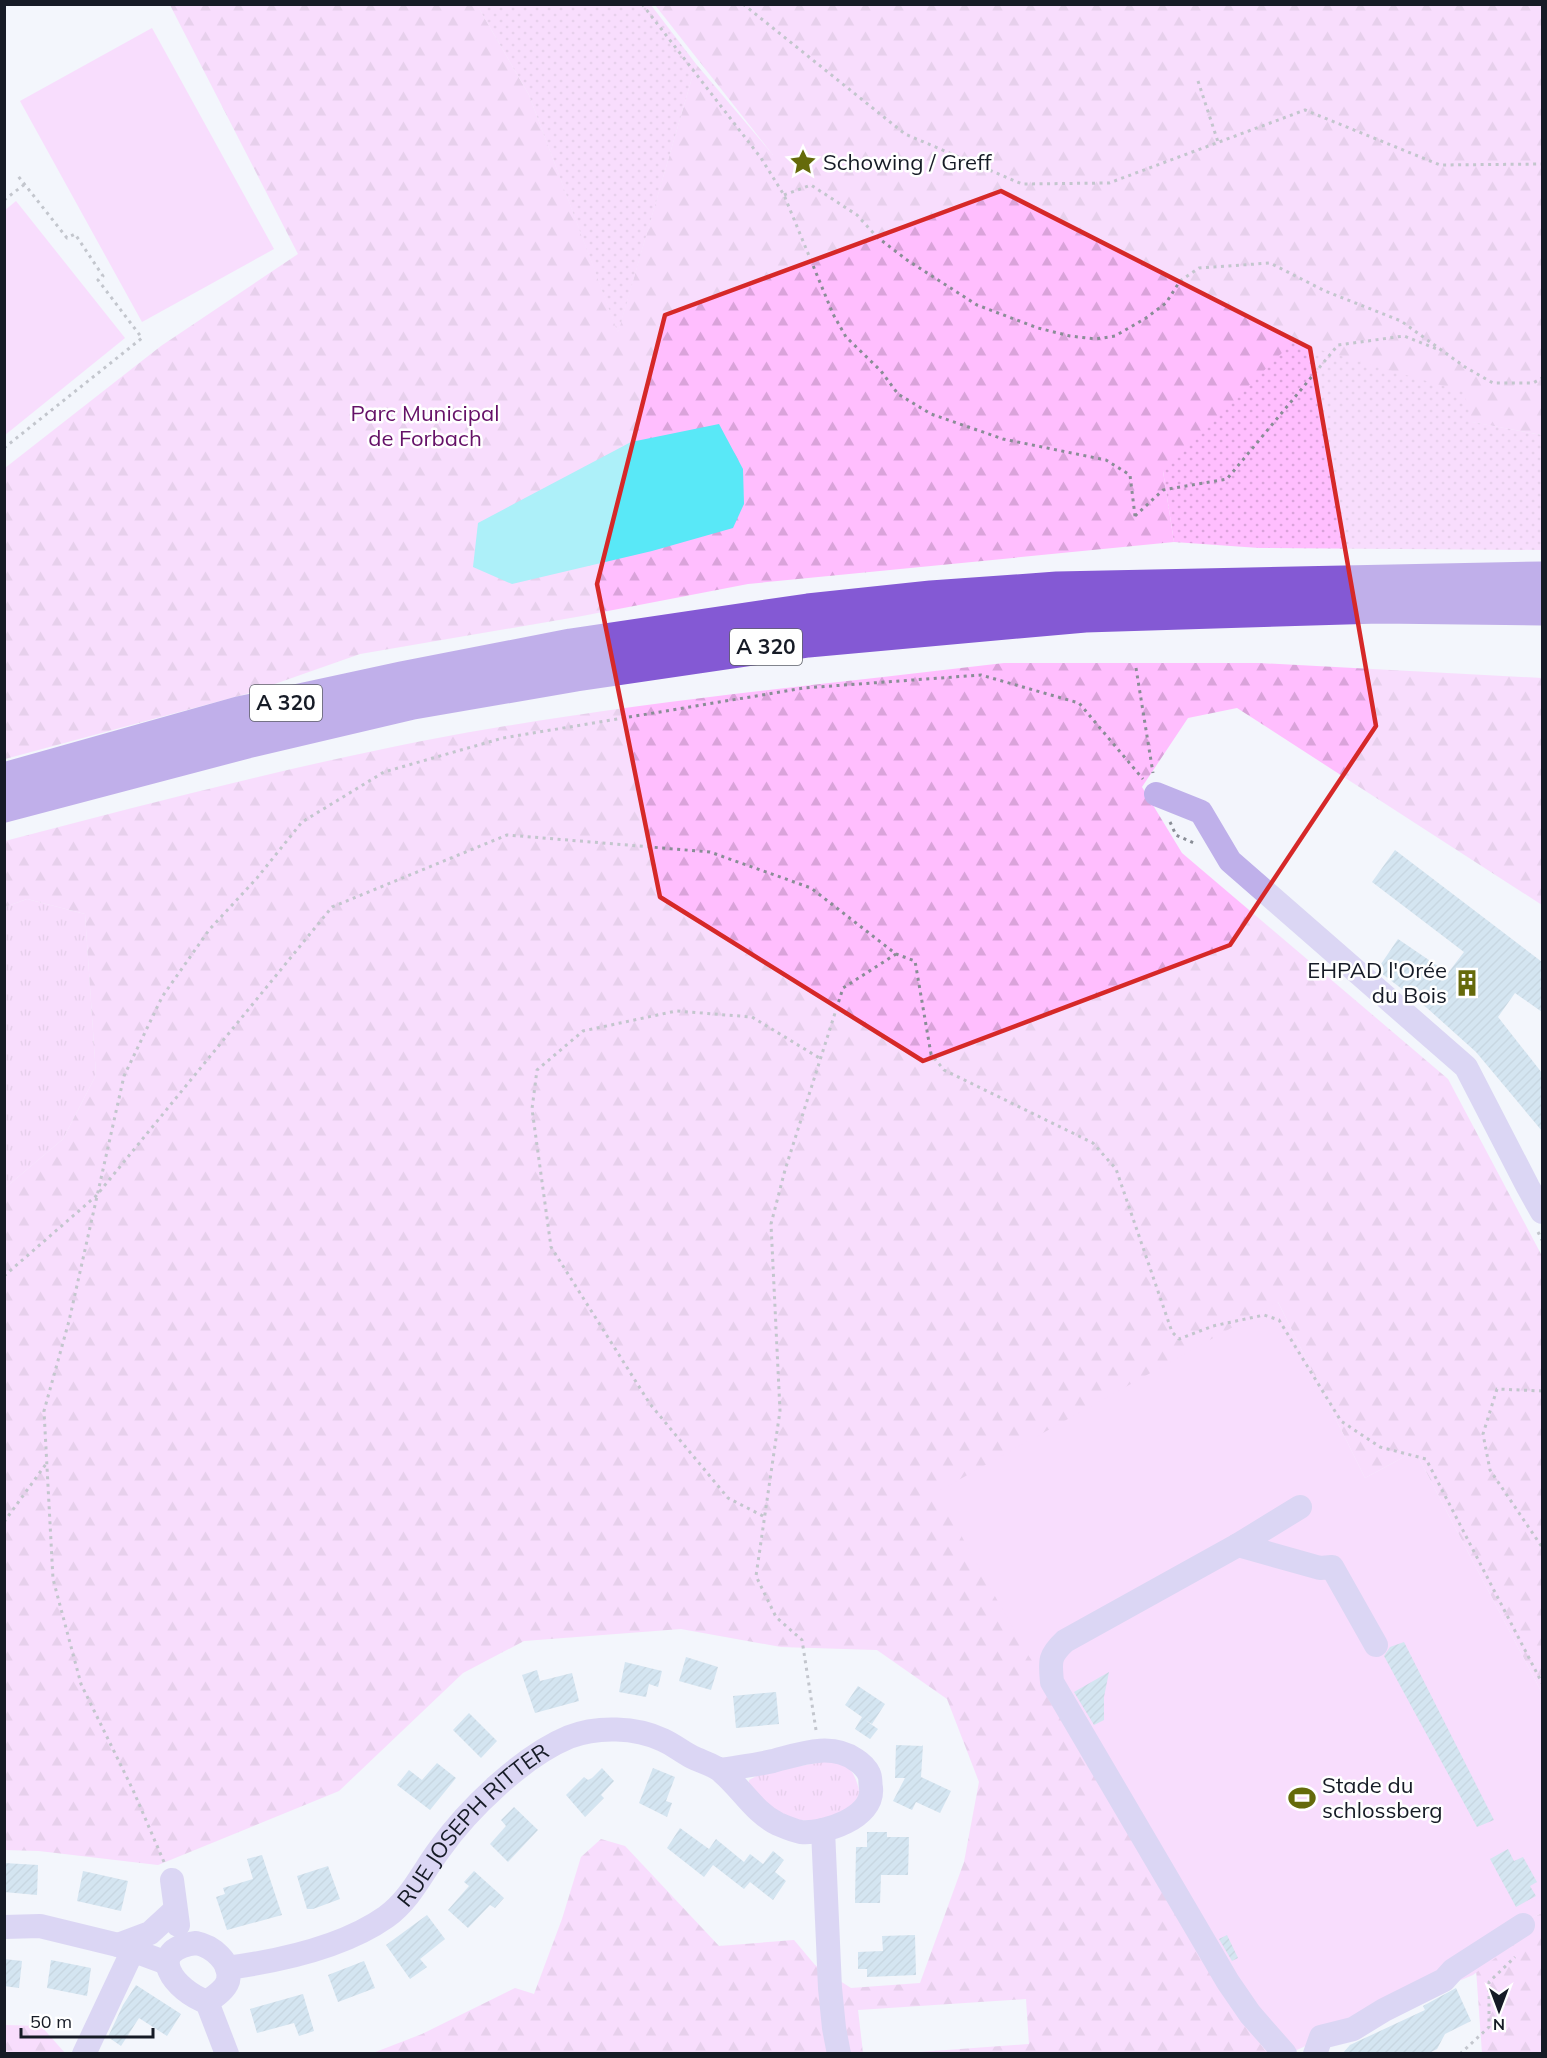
<svg xmlns="http://www.w3.org/2000/svg" width="1547" height="2058" font-family="Mulish,sans-serif">
<defs>
<pattern id="grass-tufts" width="24" height="20" patternUnits="userSpaceOnUse" patternTransform="scale(1.5)"><rect width="24" height="20" fill="#ffbefe"/><path d="M3 7l-1-3M5 7V3M7 7l1-3M15 17l-1-3M17 17v-4M19 17l1-3" fill="none" stroke="#daa3da"/></pattern>
<pattern id="forest-firs" width="22" height="20" patternUnits="userSpaceOnUse" patternTransform="scale(1.5)"><rect width="22" height="20" fill="#ffbefe"/><path d="M5 1l3.5 6h-7zM16 11l3.5 6h-7z" fill="#daa3da"/></pattern>
<pattern id="garden-dots" width="8" height="8" patternUnits="userSpaceOnUse" patternTransform="scale(1.5)"><rect width="8" height="8" fill="#ffbefe"/><path d="M2 2h.1M6 6h.1" fill="none" stroke="#daa3da" stroke-width="1.8" stroke-linecap="round"/></pattern>
<pattern id="building-hatch" width="6" height="6" patternUnits="userSpaceOnUse" patternTransform="scale(1.5)"><rect width="6" height="6" fill="#afd0e4"/><path d="M-1 1l2-2M0 6l6-6M5 7l2-2" fill="none" stroke="#96b2c3"/></pattern>
</defs>
<rect width="100%" height="100%" fill="#f3f5fc"/>
<path fill="url(#grass-tufts)" d="M27,899L85,914L96,1075L63,1139L5,1188V907Z
M827,1761C852,1766 853,1769 860,1793L850,1810C828,1818 804,1826 781,1815C769,1810 758,1797 748,1789L749,1780L762,1773Z"/>
<path fill="url(#forest-firs)" d="M170,5H477L529,95L618,332L696,64L773,155L655,5H1542V435L1471,422L1163,471L1174,542L748,584L582,616L360,654L246,694L5,759V468L161,346L298,254Z
M1004,663H1259L1542,678V905L1237,708L1188,718L1142,787L1182,853L1448,1079L1542,1256V1693L1415,1451L1365,1478L1278,1302L1082,1733L1235,2009L1267,2053H906L1029,2044L1026,1999L858,2010L863,2053H373L422,2034L515,1988L534,1994L562,1919L581,1857L601,1839L625,1846L719,1946L794,1940L815,1965L851,1988L920,1983L964,1862L979,1782L947,1699L877,1650L781,1647L681,1629L524,1641L463,1673L339,1791L158,1865L39,1851L5,1850V1188L63,1139L96,1075L85,914L27,899L5,907V841C143,805 281,769 422,741C614,704 810,686 1004,663Z
M1542,1913V2053H1482L1476,1969L1529,1919Z
M5,2025L41,2026L65,2053H5Z"/>
<path fill="#ffbefe" d="M152,28L274,249L142,322L20,101Z
M16,201L125,338L5,435L4,211Z
M1278,1302L1365,1478L1415,1451L1542,1693V1913L1529,1919L1524,1936L1473,1975L1350,2026L1290,2053H1267L1235,2009L1082,1733L1026,1652L937,1492Z"/>
<path fill="url(#garden-dots)" d="M477,5H651L696,64L618,333L529,95Z
M1293,342L1464,392L1472,422L1542,435V550L1259,548L1174,542L1163,471Z"/>
<path fill="#59e8f7" d="M719,424L743,469L744,504L733,528L652,551L512,584L473,567L478,523L631,442Z"/>
<path fill="url(#building-hatch)" d="M1395,850L1542,962V1012L1515,993L1498,1017L1542,1073V1131L1476,1052L1427,1008L1377,970L1398,939L1448,973L1464,952L1372,882Z
M1404,1642L1494,1820L1477,1827L1384,1656L1390,1647Z
M686,1657L718,1667L711,1690L679,1681Z
M625,1662L662,1671L658,1687L649,1684L646,1697L619,1692Z
M537,1670L540,1681L572,1673L579,1701L535,1713L522,1675Z
M1109,1672L1104,1697V1720L1094,1725L1074,1692Z
M858,1686L885,1704L872,1724L865,1720L878,1729L870,1739L855,1729L862,1717L845,1705Z
M776,1692L779,1724L736,1728L733,1696Z
M469,1713L497,1741L481,1758L453,1730Z
M896,1745L922,1746L923,1745L921,1777L951,1791L940,1813L916,1802L912,1810L893,1801L905,1778H895Z
M437,1763L456,1778L430,1810L397,1785L409,1770L422,1780Z
M602,1768L614,1781L601,1795L604,1798L585,1817L566,1795L584,1777L588,1780L592,1778Z
M653,1768L675,1777L666,1801L672,1803L667,1817L639,1803Z
M514,1807L538,1830L508,1862L490,1844L506,1826L501,1820Z
M680,1828L709,1849L716,1839L744,1862L750,1854L763,1864L773,1851L784,1860L775,1872L786,1881L773,1900L750,1882L744,1889L713,1865L704,1877L667,1848Z
M867,1832H887V1837H909L908,1875H881L880,1903H855L856,1847H867Z
M1508,1849L1514,1861L1523,1857L1537,1882L1530,1886L1536,1896L1516,1907L1490,1859Z
M262,1855L282,1915L227,1930L216,1897L225,1894L223,1888L253,1879L247,1859Z
M4,1863L38,1865L37,1895L4,1892Z
M328,1866L340,1899L313,1909H307L297,1876Z
M83,1871L128,1881L121,1911L77,1901Z
M474,1871L504,1898L495,1908L490,1905L468,1928L448,1910L469,1886L464,1882Z
M427,1915L445,1939L420,1959L427,1967L410,1979L386,1945Z
M915,1935L916,1975L867,1977V1969H858V1952L883,1951L882,1936Z
M1227,1935L1238,1958L1232,1961L1219,1939Z
M4,1959L22,1961L19,1988L4,1986Z
M51,1960L91,1968L87,1996L47,1988Z
M364,1961L375,1988L338,2002L328,1975Z
M136,1985L181,2014L167,2036L139,2018L121,2046L108,2037L123,2005Z
M1456,1988L1471,2021L1445,2034L1437,2049L1427,2054H1342L1350,2045L1425,2010L1423,2006Z
M303,1994L314,2031L299,2036L294,2023L257,2033L250,2009Z"/>
<g fill="none" stroke-linecap="round" stroke-linejoin="round">
<path stroke="#898d96" stroke-width="3" stroke-dasharray="3 4.5" stroke-linecap="butt" d="M642,4L761,158L784,195L833,314L846,337L881,371L898,394L931,414L1003,439L1106,460L1130,475L1135,516
M743,4L905,134L1022,184L1109,183L1305,110L1440,165L1542,164
M1198,81L1218,142
M784,195L811,185L857,215L877,237L907,260L977,305L1038,328L1070,336L1096,339L1115,336L1146,318L1166,303L1180,281L1199,268L1270,263L1325,291L1401,321L1465,367L1493,383H1533L1542,378
M4,200L25,184
M4,448L142,338L98,280L103,276L75,234L67,238L18,176
M1135,516L1163,490L1227,479L1338,345L1404,336L1437,349
M1136,668L1153,773
M1170,822L1176,835L1196,844
M1538,1232L1542,1240
M4,1276L96,1196L332,907L507,835L710,852L811,888L896,954L915,961L931,1054L944,1070L1093,1143L1116,1169L1172,1332L1179,1339L1213,1326L1264,1315L1279,1320L1341,1421L1380,1447L1426,1459L1542,1683
M1542,1391L1497,1389L1483,1434L1490,1470L1542,1547
M763,1516L728,1498L650,1404L551,1247L532,1109L537,1070L583,1031L676,1011L752,1017L821,1059
M4,1522L46,1464
M816,1730L802,1640L776,1617L756,1576L780,1411L771,1224L785,1170L843,988L896,954
M164,1862L133,1790L81,1684L53,1579L44,1411L69,1321L124,1076L162,997L209,930L257,878L302,822L384,772L503,738L804,688L981,675L1079,703L1143,779
M1460,2054L1489,2027V1982L1515,1957"/>
<g stroke="#bfb0ea" stroke-width="24">
<path d="M1156,794L1201,812L1230,861L1466,1067L1528,1187L1542,1212"/>
<path d="M1238,1545L1320,1568L1332,1567L1376,1645"/>
<path d="M823,1830L830,1988L834,2028L839,2054"/>
<path d="M172,1880L178,1925"/>
<path d="M4,1927L40,1926L118,1945L167,1963"/>
<path d="M196,1943C212,1946 232,1962 228,1981C225,1990 214,1997 207,2002C175,1991 143,1950 196,1943Z"/>
<path d="M118,1945L150,1933L175,1910"/>
<path id="s1" d="M227,1968C279,1961 342,1948 386,1917C410,1900 422,1873 439,1850C468,1809 523,1756 569,1737C597,1726 636,1727 663,1740C674,1745 682,1752 692,1757C702,1762 715,1765 722,1772C742,1789 754,1812 778,1824C785,1827 794,1831 801,1832C824,1834 874,1818 871,1788C870,1784 871,1778 869,1774C867,1769 861,1763 856,1760C831,1742 800,1754 773,1761C756,1765 738,1767 721,1770"/>
<path d="M207,2002L227,2054"/>
<path d="M84,2054L133,1950"/>
<path d="M1285,2054L1250,2014L1228,1982L1052,1682C1050,1661 1049,1656 1065,1641L1238,1545L1300,1507"/>
<path d="M1315,2054L1321,2037L1353,2029L1384,2010L1444,1980L1453,1970L1523,1925"/>
</g>
<path stroke="#8459d4" stroke-width="33" d="M4,779L239,713L402,678L571,645L808,610L931,597L1057,588L1542,578
M4,806L247,742L413,703L576,675L808,641L1085,616L1379,607L1542,609"/>
</g>
<path d="M0 0H1547V2058H0ZM1001,191L1310,348L1376,726L1230,945L923,1061L660,897L597,584L665,315Z" fill="#f3f5fc" fill-opacity=".55" fill-rule="evenodd"/>
<path fill="none" stroke="#d62828" stroke-width="4.5" stroke-linejoin="round" d="M1001,191L1310,348L1376,726L1230,945L923,1061L660,897L597,584L665,315Z"/>
<defs>
<symbol id="sight-bare" viewBox="-9 -9 18 18"><path d="M0-6L1.8-2.2L6-1.7L2.9 1.2L3.7 5.4L0 3.3L-3.7 5.4L-2.9 1.2L-6-1.7L-1.8-2.2Z" fill="#656a0b" stroke="#fff" stroke-width="2.5" paint-order="stroke"/></symbol>
<symbol id="building-bare" viewBox="-9 -9 18 18"><path d="M-4-6H4V6H1V3H-1V6H-4ZM-2.5-4.3h1.7v1.8h-1.7ZM.8-4.3h1.7v1.8H.8ZM-2.5-1h1.7V.8h-1.7ZM.8-1h1.7V.8H.8Z" fill="#656a0b" stroke="#fff" stroke-width="2.5" paint-order="stroke"/></symbol>
<symbol id="stadium-bare" viewBox="-9 -9 18 18"><path d="M0-5a6.5 5 0 1 0 0 10a6.5 5 0 1 0 0-10ZM-3.5-1.8h7v3.6h-7Z" fill="#656a0b" stroke="#fff" stroke-width="2.5" paint-order="stroke"/></symbol>
</defs>
<g fill-rule="evenodd">
<use href="#sight-bare" x="784" y="143" width="38" height="38"/>
<use href="#building-bare" x="1448" y="964" width="38" height="38"/>
<use href="#stadium-bare" x="1283" y="1779" width="38" height="38"/>
</g>
<g text-anchor="middle" stroke-width="5" stroke-linejoin="round" paint-order="stroke">
<g fill="#fff" stroke="#5c5f67" stroke-width="1.5">
<rect x="730" y="629" width="72" height="36" rx="4.5"/>
<rect x="250" y="685" width="72" height="36" rx="4.5"/>
</g>
<g font-size="21" font-weight="bold" fill="#161b26">
<text x="766" y="654">A 320</text>
<text x="286" y="710">A 320</text>
</g>
<g font-size="22" fill="#161b26" stroke="#fff" text-anchor="start">
<text x="823" y="170">Schowing / Greff</text>
<text x="1447" y="978" text-anchor="end">EHPAD l'Orée<tspan x="1447" dy="25">du Bois</tspan></text>
<text x="1322" y="1793">Stade du<tspan x="1322" dy="25">schlossberg</tspan></text>
</g>
<g font-size="22" fill="#651168" stroke="#fff">
<text x="425" y="421">Parc Municipal<tspan x="425" dy="25">de Forbach</tspan></text>
</g>
<g font-size="22" fill="#161b26" stroke="#fff">
<text dy="8" stroke="none"><textPath href="#s1" startOffset="296">RUE JOSEPH RITTER</textPath></text>
</g>
</g>
<rect width="1547" height="2058" fill="none" stroke="#161b26" stroke-width="12"/>
<g transform="translate(1499 2010) rotate(180)" stroke="#ffffff" stroke-width="4.5" paint-order="stroke">
<path d="M0-4.5L10 22L0 15L-10 22Z" fill="#161b26"/>
<text y="-9" font-size="16" font-weight="bold" text-anchor="middle" fill="#161b26">N</text>
</g>
<path d="M21 2028v9h132v-9" fill="none" stroke="#161b26" stroke-width="3"/>
<text x="30" y="2028" font-size="18" fill="#161b26" stroke="#ffffff" stroke-width="4.5" paint-order="stroke">50 m</text>
</svg>
